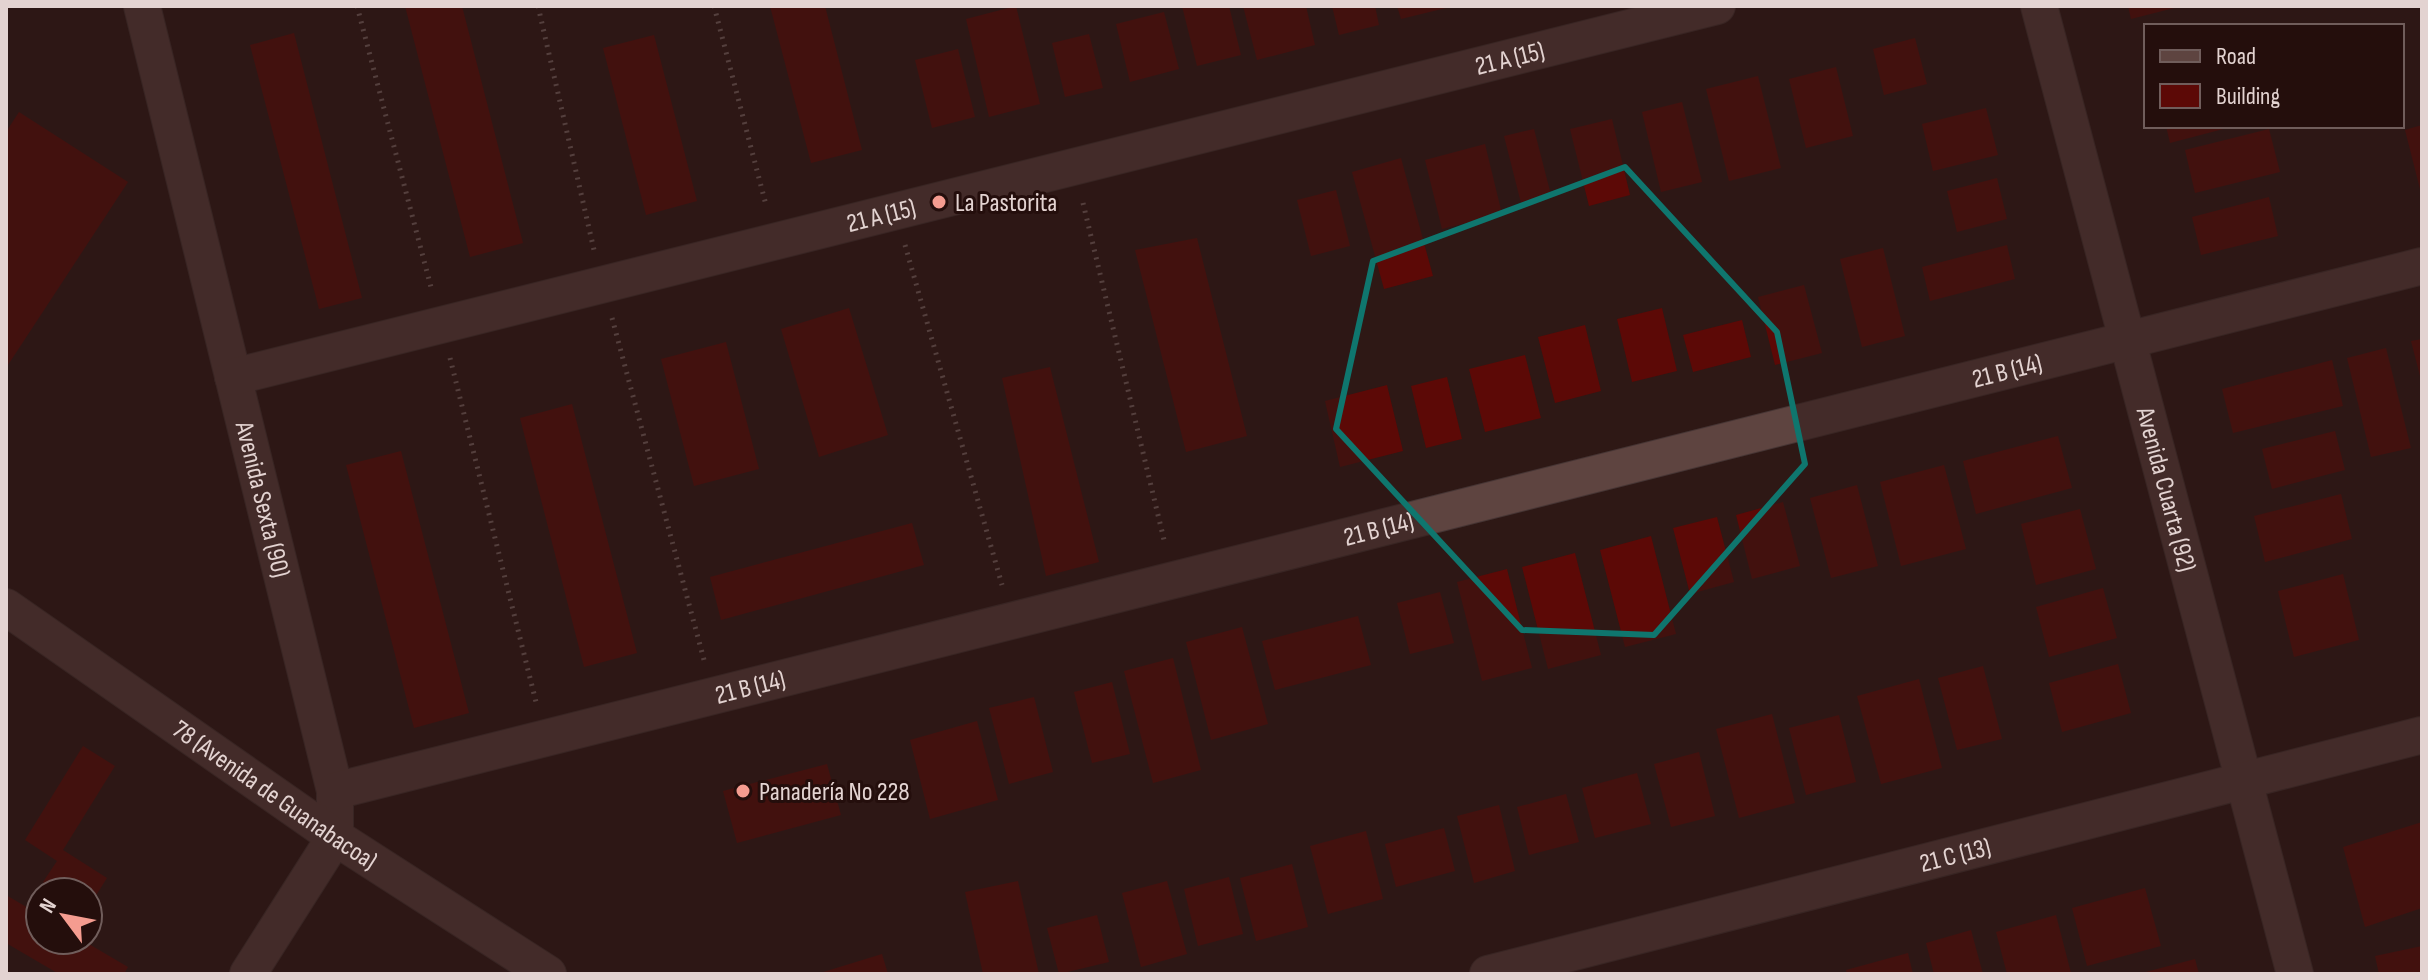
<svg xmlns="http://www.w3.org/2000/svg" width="2428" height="980" font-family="'Sofia Sans Condensed',sans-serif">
<rect width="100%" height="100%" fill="#2e1815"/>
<path fill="#5c0906" d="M405,6H462L523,243L470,257Z
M770,6H825L862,150L811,163Z
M1016,6L1040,104L989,117L966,19Z
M1182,6H1229L1241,55L1197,66Z
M1243,6H1306L1315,45L1257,60Z
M1332,6H1375L1379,25L1339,35Z
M1397,6H1450V7L1401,19Z
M2128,6H2178V7L2131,19Z
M1164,12L1179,69L1130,82L1116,24Z
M294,33L362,298L319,309L250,45Z
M1089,34L1103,88L1065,97L1052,43Z
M654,35L697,201L646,215L603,48Z
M1915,38L1927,84L1884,95L1873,49Z
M958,49L975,117L932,128L915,60Z
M1836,67L1853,136L1806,148L1789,79Z
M1758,76L1781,168L1729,181L1706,89Z
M1682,102L1702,182L1661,192L1642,112Z
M1986,108L1998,155L1933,171L1922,124Z
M19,112L128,182L6,368V132Z
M1612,119L1630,195L1589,206L1570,129Z
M2422,125V193H2421L2405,130Z
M2166,126H2231V127L2170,143Z
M1534,129L1551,195L1521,203L1504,136Z
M2269,129L2280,172L2195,193L2185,150Z
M1485,144L1502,214L1442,229L1425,160Z
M1401,158L1433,276L1384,289L1352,172Z
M1997,178L2007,219L1957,232L1947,191Z
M1336,190L1350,246L1311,256L1297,200Z
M2269,197L2278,236L2201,255L2192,217Z
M1197,238L1247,436L1186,452L1135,250Z
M2007,245L2015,279L1930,301L1922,267Z
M1883,248L1905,336L1862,347L1840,259Z
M1804,285L1822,353L1775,365L1758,297Z
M849,308L888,435L819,457L781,329Z
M1662,308L1677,371L1632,382L1617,319Z
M1742,320L1751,357L1693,372L1683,335Z
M1585,325L1601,391L1555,403L1538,337Z
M2422,339V380H2421L2411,341Z
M726,342L759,469L694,486L661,359Z
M2386,348L2411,448L2371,457L2347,358Z
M1525,355L1541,418L1485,432L1469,369Z
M2332,360L2343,406L2233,433L2222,389Z
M1050,367L1099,562L1046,576L1002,378Z
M1447,377L1462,439L1426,448L1411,386Z
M1387,385L1403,451L1340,467L1325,401Z
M572,404L637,653L584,667L520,418Z
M2335,431L2345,470L2272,489L2262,449Z
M2058,436L2072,488L1976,514L1963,461Z
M401,451L469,713L414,728L346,465Z
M1944,465L1966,549L1901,566L1880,482Z
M1857,485L1878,566L1831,578L1810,498Z
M2341,494L2352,539L2265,562L2254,516Z
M1783,502L1800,566L1752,579L1736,515Z
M2080,509L2096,569L2036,585L2021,524Z
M1717,517L1734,582L1690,594L1673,528Z
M912,523L924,565L721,620L710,577Z
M1651,536L1676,634L1625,647L1600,550Z
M1575,553L1601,655L1548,669L1522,567Z
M1507,569L1532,668L1482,681L1457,582Z
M2343,574L2359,640L2294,657L2278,591Z
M2103,588L2117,638L2049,657L2036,607Z
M1440,592L1454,643L1410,654L1397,603Z
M1358,616L1371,665L1275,690L1262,641Z
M1242,627L1268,724L1211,740L1186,642Z
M1173,658L1201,770L1153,783L1124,671Z
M2118,664L2131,713L2062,732L2049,683Z
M1983,666L2002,739L1957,750L1938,678Z
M1919,679L1942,768L1881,784L1857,696Z
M1112,682L1130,754L1092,763L1074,692Z
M1034,697L1053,772L1009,784L989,708Z
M1772,714L1795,803L1739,818L1716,729Z
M1839,715L1856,782L1806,795L1789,728Z
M977,721L998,800L930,819L910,740Z
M83,746L115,766L63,850L107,878L88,908V892H59L43,882L57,861L25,840Z
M1699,752L1715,816L1671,827L1654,764Z
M827,764L841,815L737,843L723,791Z
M1637,773L1651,824L1595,838L1582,788Z
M1566,794L1579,842L1529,855L1517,807Z
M1499,805L1515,871L1474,883L1457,816Z
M2422,822V908L2365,927L2343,847Z
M1444,828L1455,871L1396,887L1385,844Z
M1366,831L1383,899L1328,914L1310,846Z
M1292,864L1308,927L1256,941L1240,878Z
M1229,877L1243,934L1198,946L1184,889Z
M1018,881L1039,974H983L965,892Z
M1167,881L1187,954L1141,967L1122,893Z
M2145,888L2161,946L2087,966L2072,908Z
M6,895L40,915V940H82L128,967L124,974H59L6,943Z
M1097,915L1109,962L1059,974L1047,928Z
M2056,915L2071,973L2007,974L1996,932Z
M1971,930L1983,974H1934L1926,943Z
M2422,946V974H2379L2375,956Z
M1908,953L1913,974H1847L1846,970Z
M882,954L888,974H820V973Z
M2195,959L2199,974H2142V973Z"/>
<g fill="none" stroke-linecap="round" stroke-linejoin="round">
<defs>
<g id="street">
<path id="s1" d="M142,6L335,791V837L248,974"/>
<path id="s2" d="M2039,6L2295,974"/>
<path id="s3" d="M233,377L1717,6"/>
<path id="s4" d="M6,607L335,837L548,974"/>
<path id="s5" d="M335,791L2422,266"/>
<path id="s6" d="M1488,974L2422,735"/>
</g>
</defs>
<use href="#street" stroke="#463534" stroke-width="38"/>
<path stroke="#83706e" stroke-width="5" stroke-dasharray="2 6" stroke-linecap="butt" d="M357,6L432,291
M538,6L594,250
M714,6L766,205
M1083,203L1165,544
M905,245L1002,585
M612,318L704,660
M450,358L536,702"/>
<use href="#street" stroke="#5e4440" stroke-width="36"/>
</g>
<path d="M0 0H2428V980H0ZM1625,167L1777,332L1805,464L1654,635L1522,630L1336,429L1373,261Z" fill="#2e1815" fill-opacity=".55" fill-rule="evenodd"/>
<path fill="none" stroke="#0f766e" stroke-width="6" stroke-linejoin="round" d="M1625,167L1777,332L1805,464L1654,635L1522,630L1336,429L1373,261Z"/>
<g fill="#f59c90" stroke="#240e0c" stroke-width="3">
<circle cx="939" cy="202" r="8"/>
<circle cx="743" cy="791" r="8"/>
</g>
<g text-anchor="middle" stroke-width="6" stroke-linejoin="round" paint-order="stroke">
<g font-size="26" fill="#e3d3d1" stroke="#240e0c">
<text dy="9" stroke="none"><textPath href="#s3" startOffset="1316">21 A (15)</textPath></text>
<text dy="9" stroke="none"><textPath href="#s3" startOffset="668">21 A (15)</textPath></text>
<text dy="9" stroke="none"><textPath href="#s5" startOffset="1724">21 B (14)</textPath></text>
<text dy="9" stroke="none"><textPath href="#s2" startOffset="500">Avenida Cuarta (92)</textPath></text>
<text dy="9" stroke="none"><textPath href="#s1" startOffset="508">Avenida Sexta (90)</textPath></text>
<text dy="9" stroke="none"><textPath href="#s5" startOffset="1076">21 B (14)</textPath></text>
<text dy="9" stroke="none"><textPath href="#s5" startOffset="428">21 B (14)</textPath></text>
<text dy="9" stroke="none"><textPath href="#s4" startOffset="328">78 (Avenida de Guanabacoa)</textPath></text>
<text dy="9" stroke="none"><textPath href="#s6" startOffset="482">21 C (13)</textPath></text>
</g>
<g font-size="26" fill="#e3d3d1" stroke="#240e0c" text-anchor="start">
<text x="955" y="211">La Pastorita</text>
<text x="759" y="800">Panadería No 228</text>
</g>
</g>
<rect width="2428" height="980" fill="none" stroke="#e3d3d1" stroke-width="16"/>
<rect x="2144" y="24" width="260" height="104" fill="#240e0c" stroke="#705d5b" stroke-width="2"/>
<rect x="2160" y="50" width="40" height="12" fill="#5e4440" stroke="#705d5b" stroke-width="2"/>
<text x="2216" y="64" font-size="24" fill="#e3d3d1">Road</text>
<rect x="2160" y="84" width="40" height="24" fill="#5c0906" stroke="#705d5b" stroke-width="2"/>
<text x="2216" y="104" font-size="24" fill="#e3d3d1">Building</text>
<g transform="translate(64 916) rotate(302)"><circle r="38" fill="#240e0c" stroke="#705d5b" stroke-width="2"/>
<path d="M0-6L14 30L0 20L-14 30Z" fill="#f59c90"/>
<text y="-12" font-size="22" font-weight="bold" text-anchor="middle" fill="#e3d3d1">N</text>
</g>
</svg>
